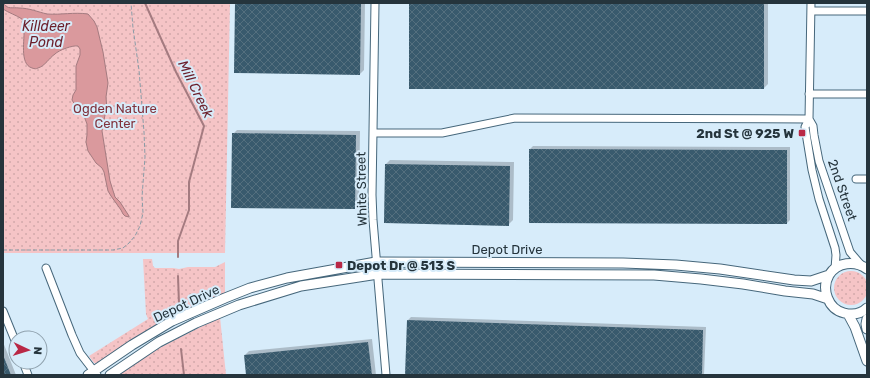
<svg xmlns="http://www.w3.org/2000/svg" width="870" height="378" font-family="Rubik,sans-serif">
<defs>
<pattern id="green-dots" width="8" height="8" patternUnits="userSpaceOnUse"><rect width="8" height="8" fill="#f5c4c6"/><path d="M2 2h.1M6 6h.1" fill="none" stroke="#d2a9ab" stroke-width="1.8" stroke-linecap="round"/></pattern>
<pattern id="building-cross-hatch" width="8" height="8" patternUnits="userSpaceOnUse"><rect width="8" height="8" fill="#395a6d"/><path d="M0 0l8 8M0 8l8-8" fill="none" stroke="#546f7e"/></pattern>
</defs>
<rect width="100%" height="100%" fill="#d7ecfa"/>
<path fill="url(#green-dots)" d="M3,3H230L225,253H3Z
M143,259H152L153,266L155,268H173L179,269L188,267H215L225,262V294L97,364L94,363L89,356L148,319L146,314Z
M834 288a17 17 0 1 1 34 0a17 17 0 1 1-34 0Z
M220,317L226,375H117L161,347Z"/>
<path fill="#da999d" stroke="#a47b80" d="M3,3C8,10 12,7 19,8C29,8 38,12 47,14C61,15 74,12 88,14L94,21L97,27L103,52L108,83L106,97L107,110L105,115L102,131L110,181L115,197L120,202L129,216V217L125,216L123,214L121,210L111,196L108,191L104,172L102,168L96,163L88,151L86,142L87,135V124L84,116L75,105L72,100L73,95L76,90V66L80,55V49L78,46C73,45 59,50 55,54C49,58 45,66 38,68C36,69 35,69 32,68C19,64 25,39 24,28C24,24 23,22 22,19C16,15 9,13 3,9Z"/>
<path fill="#0003" d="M236,3H365L364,70L360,74Z
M410,3H768V84L764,88Z
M237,130L360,131L359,204L355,208L233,134Z
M533,146L790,147V220L787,223L530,222V149Z
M390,160L514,162L513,220L509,224L386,164Z
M411,317L706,327L704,375H406L408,320Z
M372,339L376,375H247L245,355L249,351Z
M3,342L16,375H3Z"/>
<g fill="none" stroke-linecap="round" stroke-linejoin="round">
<path stroke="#a47b80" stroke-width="2" d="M145,3L176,72L204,126L189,182V210L178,241V257
M178,276L179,304
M181,349L184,375"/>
</g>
<path fill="url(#building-cross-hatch)" d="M235,3H361L360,75L234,73Z
M409,3H764V89H409Z
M232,133L356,135L355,209L231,208Z
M529,149L787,150V224L529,223Z
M385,164L510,166L509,226L384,223Z
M407,320L703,330L702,375H405Z
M368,342L372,375H246L244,355Z
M3,355L11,375H3Z"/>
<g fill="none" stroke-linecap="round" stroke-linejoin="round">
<defs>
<path id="minor" d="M375,3L372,195L373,220L386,375
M811,3L809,119L805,127L812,170L819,199L835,248L836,255L835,269
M811,11H867
M809,94H867
M809,119L813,126L814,135L819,161L850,252L862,266
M373,133H442L515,118L809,119
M856,179H867
M46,268L72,335L80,353L97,375
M3,311L16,343
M23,362L28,375"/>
<path id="major" d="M867,269C855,260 837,262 829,275C821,289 828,309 844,313C852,315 861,314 867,308
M848,314L855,327L867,361
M867,319L866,324L867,329
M88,375L132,345L172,321L225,298L250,288L287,278L376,262L623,263L676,265L720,269L794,280L811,281L829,275
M110,375L159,342L196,323L239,305L301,286L378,274L654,275L701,279L743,284L785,291L813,294L828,299"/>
</defs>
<use href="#minor" stroke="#46677b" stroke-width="9"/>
<use href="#major" stroke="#46677b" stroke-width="11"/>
<path stroke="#899ca7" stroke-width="1" stroke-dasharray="4 2" stroke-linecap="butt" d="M3,250H113L123,248L129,243L135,236L140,226L143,213L142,197L145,157L144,132L139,70L133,28L131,3"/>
<use href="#minor" stroke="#fff" stroke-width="7"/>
<use href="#major" stroke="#fff" stroke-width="9"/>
</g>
<g fill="#b92846" stroke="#d7ecfa" stroke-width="1.5">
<rect x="798" y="129" width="8" height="8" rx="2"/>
<rect x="335" y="261" width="8" height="8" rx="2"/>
</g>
<g text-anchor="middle" stroke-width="4" stroke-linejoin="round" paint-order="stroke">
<g font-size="13" fill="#81323c" stroke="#d7ecfa">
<text x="115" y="113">Ogden Nature<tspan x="115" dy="15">Center</tspan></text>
</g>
<g font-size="13" font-weight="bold" fill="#25343c" stroke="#d7ecfa" text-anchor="end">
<text x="794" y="138">2nd St @ 925 W</text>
<text x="347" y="270" text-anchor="start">Depot Dr @ 513 S</text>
</g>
<g font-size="13" fill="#25343c" stroke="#d7ecfa">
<text transform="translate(361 189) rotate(-91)" y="5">White Street</text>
<text transform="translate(843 190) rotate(71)" y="5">2nd Street</text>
<text x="507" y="254">Depot Drive</text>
<text transform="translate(186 303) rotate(-25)" y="5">Depot Drive</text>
</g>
<g font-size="14" font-style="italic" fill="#6c1f2b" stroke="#d7ecfa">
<text x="46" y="31">Killdeer<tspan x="46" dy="16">Pond</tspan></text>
<text transform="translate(196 89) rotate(64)" y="5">Mill Creek</text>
</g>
</g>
<rect width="870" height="378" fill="none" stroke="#25343c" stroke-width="8"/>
<g transform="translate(28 350) rotate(94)"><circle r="19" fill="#d7ecfa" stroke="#90a2ae"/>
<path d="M0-3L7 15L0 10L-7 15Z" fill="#b92846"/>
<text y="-6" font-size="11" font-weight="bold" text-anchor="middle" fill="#25343c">N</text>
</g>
</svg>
